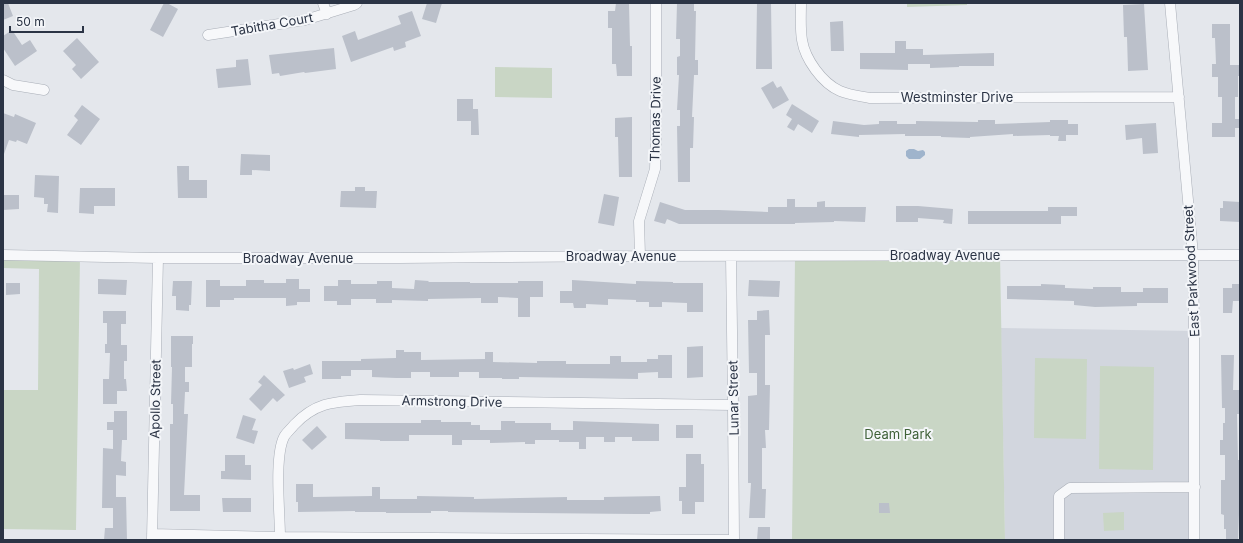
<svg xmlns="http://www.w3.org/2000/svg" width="1243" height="543" font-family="Inter,sans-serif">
<rect width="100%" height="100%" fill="#e4e7ec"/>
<path fill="#d2d6de" d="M1001,328L1194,331V540H1005Z"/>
<path fill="#c9d6c5" d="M907,3H967V5L907,7Z
M495,67L552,68V98L495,97Z
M3,255L80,256L76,530L3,529V390H38L39,269L3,268Z
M1000,255L1005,540H792L795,256Z
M1035,358L1087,359L1086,439L1034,438Z
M1100,366L1154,367L1153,470L1099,469Z
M1124,512V530L1104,531L1103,513Z"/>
<path fill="#9fb4cc" d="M909,149H914L918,151L923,150L925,152V155L920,159H909L906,156V151Z"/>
<path fill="#bbc0ca" d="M3,3H8L13,16L3,20Z
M164,3H167L178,9L163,37L150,30Z
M427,3H442L436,23L422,19Z
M616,3H629L630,46H632V76H617L616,64H612V28H608V11H615Z
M677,3H694V11H696L695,60H698V75H694L692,117H694L693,148H690V182H678L677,126H680V110H677L679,75H677V57L680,56V39H676Z
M757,3H771L772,69H756Z
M1144,4L1148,70L1128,71L1127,37H1124L1123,5Z
M412,11L421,36L405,42L406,47L394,51L393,47L351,62L342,36L355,31L358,40L401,24L398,16Z
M843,21L844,51H831L830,22Z
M1212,24H1230V65H1240V76H1238V97H1235V119H1240V128H1235V137H1212V123H1222V97H1218V77H1212V64H1216L1215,38H1212Z
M12,30L22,45L30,40L37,51L15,66L3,48V36Z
M77,38L99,62L81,79L72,69L76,65L63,51Z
M895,41H906V49H923V55L994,53V66H959V67L930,68V64H908V70L860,69V53H895Z
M334,48L336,69L305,73L304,72L280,76L279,73L272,74L269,55Z
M248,59L251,85L218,88L216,69L236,67V60Z
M773,81L777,88L781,86L789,100L773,109L761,88Z
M457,99H473V109H478L479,135H471V121H457Z
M792,104L819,121L812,133L798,124L794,131L787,127L792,119L786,115Z
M82,105L100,119L81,145L67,135L78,120L74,116Z
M3,113L14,117L15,114L36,123L27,144L17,140L16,142L9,140L4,154Z
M632,117V177H619L618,137H615V118Z
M978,120H995V124L1050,122V120H1068V124H1078V135H1066V141H1058L1059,136H1050V135L1013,136V134L970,137V138L941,137V136H905V134L859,135V137L831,134L833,121L864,125L879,124V121H897V124H916V121L978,122Z
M1156,123L1158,153L1143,154L1142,138L1126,140L1125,125Z
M241,154L270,155V171L252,170V175H240Z
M177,166H189V180H207V198H178Z
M35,175L59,176L58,213L47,212L48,204H44V198L34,197Z
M355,187H365V191H377L376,208L340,207L341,191H355Z
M80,188H115V206H94V214L79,213Z
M604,194L619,197L614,226L598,223Z
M3,195H19V209L3,210Z
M787,199H795V207H817V202L825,201V207H866L865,222L834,221V222L795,223V224H679L667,219L665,224L654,221L660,202L685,210H719L768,212V207H787Z
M1223,201L1240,202V222L1220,221V208H1223Z
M896,206H918L953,209L952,224L943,223L944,220L918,218V222H896Z
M1048,207H1077V216H1061V224H968V211H1048Z
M98,279L127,280L126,295L98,294Z
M286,279H299V289H310V302H297V305L286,306V298H234V300H220V307H206V280H220V286H246V280H264V283H286Z
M338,280H351V284H377V281H392V288L414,289L415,280L429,281L428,282H470V283H518V281H543V297H530V317H518V298L498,297V303H481V298L428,299V301L392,300V303H376V299H351V305H337V301H324V286H338Z
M572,280L636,284V281L673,282V283H703V312H687V303L662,302V307H649V302H636V300L608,299V305L586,304V308H574L573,303H560V291H572Z
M749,280L780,281L779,297L748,296Z
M173,281H192L191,305H189V311L176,310V296H172Z
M6,283H20V294L6,295Z
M1041,284L1065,285V288L1093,289V287H1121V292H1143V288H1168V303H1137V306L1095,307L1074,305V301L1007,299V286H1041Z
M1232,284H1240V301H1233L1232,313H1223V288H1232Z
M769,310L770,335H765V385H770L769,430H765L766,448H762V489H766L765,518H749L751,483H748V396L757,395V373H749L748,320H757V311Z
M103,311H126V324H121V345H127V361H124V379H126L127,391H117V404H103V379H109L110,353H105V344H107V323H103Z
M171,336H193V344H192V367H185V382H189V392H185L184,414H188L184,495H200V511H170V424H173V404H171L172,367H171Z
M703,346V377L687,378V347Z
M396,350H404V352H421V360L485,359V352H493V362L537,363V361H566V364H610V356H621V362H647V359H658V355H672V378H658V372L638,373V379L519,377V379H502V378H479V372H459V377H430V372H411V378H396L372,377V370H351V376H341V379H322V361H361V359L396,358Z
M1221,355H1234L1233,390H1240L1239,414H1237L1238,460H1240V514H1239L1238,540H1226V529H1224V515L1221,514V480H1225V455H1220V440H1223V423H1225V408H1222Z
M310,364L313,374L304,377L306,382L289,388L283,371L293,368L294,370Z
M264,375L285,395L277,402L273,398L261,411L249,399L262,385L258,382Z
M114,411H127V440H122L121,461L126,462V476L116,475V497H126L127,540H104L105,528H113V508H102L103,448L113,449V430H107V422H114Z
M243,415L256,419L252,430L258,431L254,444L236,438Z
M421,420H441V422H471V425H480V430H501V421H515V423H551V430H573V421L659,424V441H632V437H615V442H604V437H586V449H579V442H559V440H535V444H525V442L490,443V440H462V445H452V435H409V441H380V440L345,439V423H421Z
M676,425H693V438H676Z
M317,426L327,437L312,450L302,440Z
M686,454H701V464H704V502H695V514H682V501H679V487H686Z
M225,455H245V465H251V480L221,479V471H225Z
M296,484H313V497L372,496V487H380V499H417V496L474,497V499L567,497V500H604V497L660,496L661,511L650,512V514H635L448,512V511H431V513H386V512H355V511L298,512V502H296Z
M222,498H251V512H223Z
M879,503H889L890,513H879Z
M758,527H770V540H757Z"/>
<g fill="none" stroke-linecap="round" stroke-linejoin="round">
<defs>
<path id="minor" d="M323,3L327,14
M801,3C801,15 800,28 802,40C805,59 822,83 840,91C849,95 860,96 870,98L1179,97
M1170,3L1193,255L1194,331V540
M208,35L305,20L354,5L357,3
M3,80L13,85L44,90
M3,255L158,258H400L640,256L1240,255
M640,256L639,221L655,169L656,139V3
M731,256L733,405L734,540
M152,534L280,537L734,540
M280,537C280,513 274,457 284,437C286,433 291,429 294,425C315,403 332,402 361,400L733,405
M152,539L158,258
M1059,540V496L1070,488L1195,487"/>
</defs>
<use href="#minor" stroke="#a9aeb7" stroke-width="11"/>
<use href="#minor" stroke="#f7f8fa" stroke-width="10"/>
</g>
<g text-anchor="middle" stroke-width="4" stroke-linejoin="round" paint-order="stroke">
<g font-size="13" fill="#2b3445" stroke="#f4f6f9">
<text transform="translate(272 24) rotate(-10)" y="5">Tabitha Court</text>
<text x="957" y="102">Westminster Drive</text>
<text transform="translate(655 119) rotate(-89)" y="5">Thomas Drive</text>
<text x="945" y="260">Broadway Avenue</text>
<text x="621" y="261">Broadway Avenue</text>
<text x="298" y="263">Broadway Avenue</text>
<text transform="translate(1191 271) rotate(-93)" y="5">East Parkwood Street</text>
<text transform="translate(733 398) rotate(-91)" y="5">Lunar Street</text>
<text transform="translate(155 399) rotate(-89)" y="5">Apollo Street</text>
<text transform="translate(452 401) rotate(1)" y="5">Armstrong Drive</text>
</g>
<g font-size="13" fill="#3f6138" stroke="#f4f6f9">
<text x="898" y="439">Deam Park</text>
</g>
</g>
<rect width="1243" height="543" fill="none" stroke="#2b3445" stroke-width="8"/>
<path d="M10 26v6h73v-6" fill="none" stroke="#2b3445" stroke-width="2"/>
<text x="16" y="26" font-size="12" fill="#2b3445" stroke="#f4f6f9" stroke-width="3" paint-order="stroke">50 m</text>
</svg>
